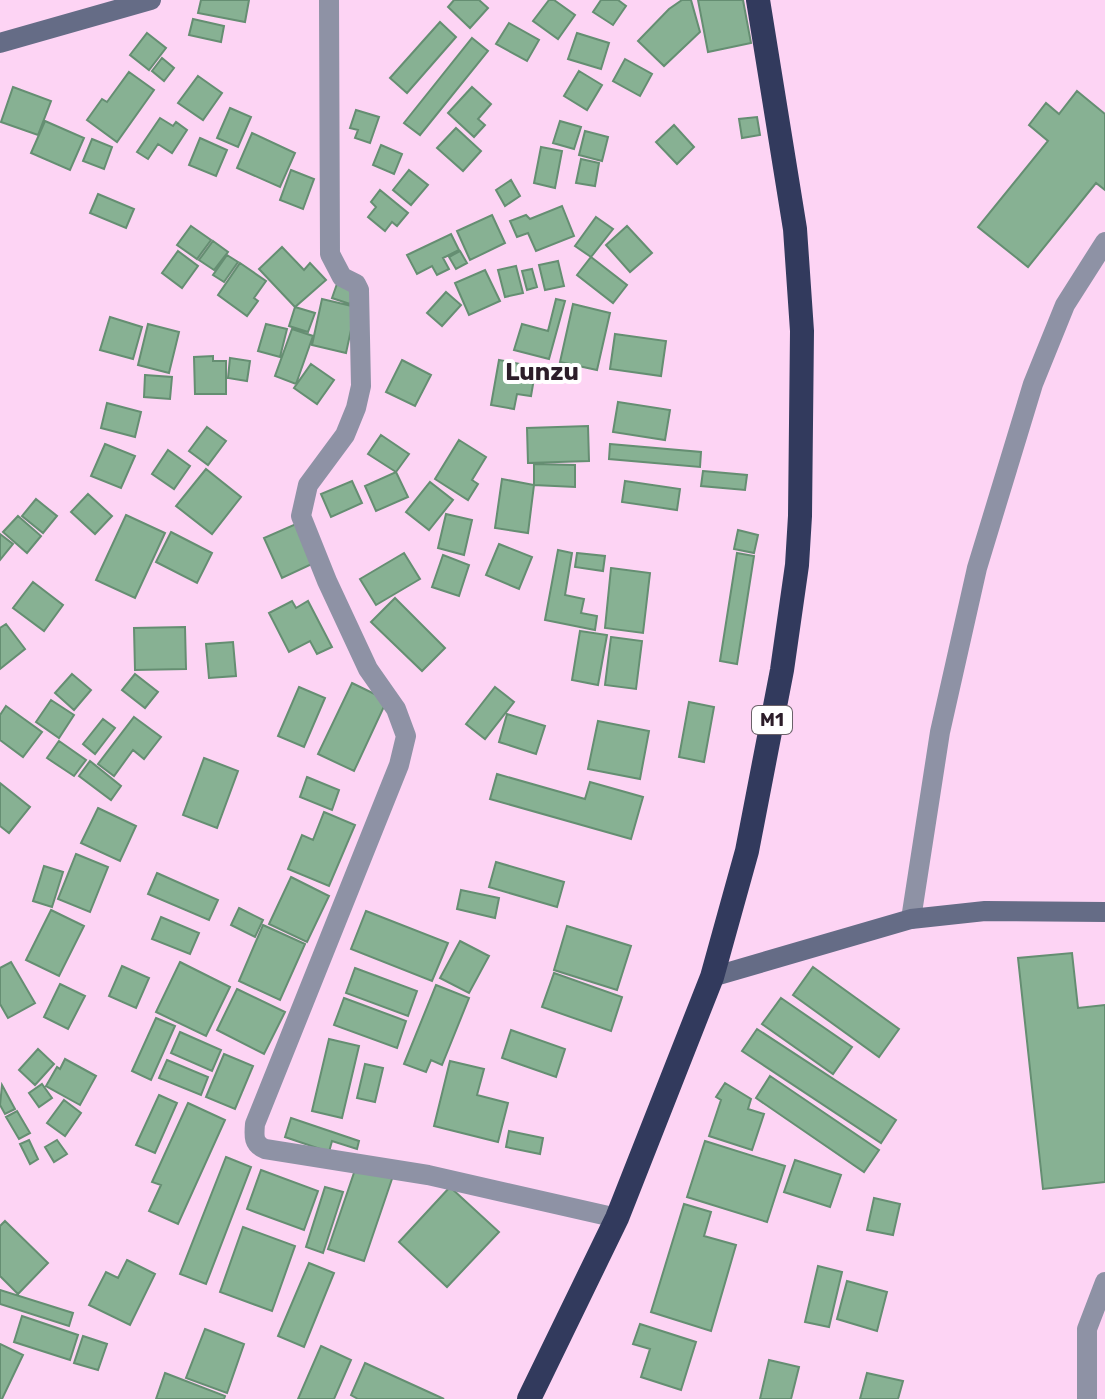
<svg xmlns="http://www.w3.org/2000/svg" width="1105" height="1399" font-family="Rubik,sans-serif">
<rect width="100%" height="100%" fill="#fdd4f4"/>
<path fill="#87b193" stroke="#658e72" stroke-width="2" d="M201,0H249L245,22L198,13Z
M454,0H479L488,8L470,28L448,7Z
M549,0H554L575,15L558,39L533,21Z
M601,0H618L626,6L613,25L593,12Z
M682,0H691L700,32L664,66L638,41L669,9Z
M698,0H743L751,43L708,52Z
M193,19L224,26L221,42L189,35Z
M440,22L456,37L407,93L390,78Z
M509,23L539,40L527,61L496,44Z
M147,33L166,48L149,70L130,55Z
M577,33L609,43L601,69L568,59Z
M472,38L488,51L420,135L404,123Z
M162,58L174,68L164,81L152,71Z
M625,59L652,74L640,96L613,81Z
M579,71L602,85L587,110L564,96Z
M129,72L154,90L117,142L87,120L102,99L107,102Z
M198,76L222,93L203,120L178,103Z
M13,87L51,101L38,135L1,122Z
M472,87L491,104L478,119L485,125L474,137L448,113Z
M1077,91L1105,114V190L1096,183L1028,267L978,227L1048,141L1029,125L1046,103L1059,114Z
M230,108L251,117L238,147L217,138Z
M356,110L379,117L370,143L355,138L358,130L350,128Z
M757,117L760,135L742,138L739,119Z
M160,118L173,126L176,122L187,130L172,153L158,144L148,159L137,152Z
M45,121L84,138L70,170L31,153Z
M560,121L581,127L574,149L553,143Z
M674,125L694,147L677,164L656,142Z
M456,128L481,151L463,171L437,148Z
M585,131L608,137L602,161L579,155Z
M252,133L295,153L280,187L237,168Z
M200,138L227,150L216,176L189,165Z
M92,139L112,147L104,169L83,161Z
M381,145L402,154L394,174L373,165Z
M541,147L562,151L555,188L534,183Z
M581,159L599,163L595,186L576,183Z
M291,170L314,179L303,209L280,200Z
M409,170L428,185L411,205L393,190Z
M511,180L520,196L505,206L496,190Z
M380,190L408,213L397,226L392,222L385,231L368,217L376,207L371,202Z
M98,194L134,209L126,228L90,213Z
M562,206L574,236L536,251L528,233L517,237L510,221L526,215L530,219Z
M492,215L505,243L470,260L457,231Z
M596,217L613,229L591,257L575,246Z
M191,226L211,240L197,259L177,245Z
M627,226L652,253L630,272L606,245Z
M451,234L459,250L443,258L449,269L437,275L432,266L417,274L407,255Z
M213,241L228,252L214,270L199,260Z
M282,247L304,270L310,263L326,280L295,307L259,269Z
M178,251L198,266L182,288L162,273Z
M460,251L467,263L456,269L449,257Z
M227,255L238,262L224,282L213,275Z
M591,257L627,285L613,303L577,275Z
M558,261L564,286L545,290L539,265Z
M240,263L266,281L254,298L258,301L247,316L218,295Z
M516,266L523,293L505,297L498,270Z
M532,269L537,287L527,290L522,271Z
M485,270L500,301L469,315L455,283Z
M338,281L356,287L350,304L332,298Z
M446,292L461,305L442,326L427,313Z
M322,299L356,307L346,353L312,345Z
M556,299L565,301L549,359L514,350L522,324L548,331Z
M573,304L610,313L597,370L560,362Z
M295,307L315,313L308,332L289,326Z
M110,317L142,327L133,359L100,350Z
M148,324L179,332L169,373L138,365Z
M266,324L287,329L280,357L258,351Z
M292,329L313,336L296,384L275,376Z
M615,334L666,341L661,376L610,369Z
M213,356V361H226V394H195L194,357Z
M230,358L250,361L247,381L228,378Z
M402,360L431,375L415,406L386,392Z
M499,360L536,367L531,396L517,394L514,409L491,405Z
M311,364L334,380L317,404L294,388Z
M145,375L172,377L170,399L144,397Z
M618,402L670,410L665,440L613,432Z
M107,403L141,412L135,437L101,428Z
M588,426L589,461L528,463L527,428Z
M207,427L226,441L208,465L189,451Z
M381,435L409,454L396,472L368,454Z
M459,440L486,457L472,480L478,484L468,500L435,479Z
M105,444L135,456L121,488L91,476Z
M610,444L701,452L700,467L609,459Z
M168,450L190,466L174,489L152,474Z
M534,464L575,465V487L534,485Z
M206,469L241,497L212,534L176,506Z
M703,471L747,475L745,490L701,486Z
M396,472L408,497L376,511L365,486Z
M502,479L534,485L528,533L495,528Z
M352,481L362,503L331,517L321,494Z
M625,481L680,489L677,510L622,502Z
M430,482L453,500L429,530L406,512Z
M88,494L112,516L95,534L71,512Z
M36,499L57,516L43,533L22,516Z
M446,514L472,520L464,555L438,548Z
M126,515L165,533L135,598L96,580Z
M18,516L41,536L27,553L3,532Z
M296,524L314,563L282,578L264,538Z
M738,530L758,535L754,553L734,549Z
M171,532L212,553L197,583L156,562Z
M0,534L13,544L0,560Z
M499,544L532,557L519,589L486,575Z
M558,550L572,553L565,595L584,599L581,613L597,616L595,630L545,620Z
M404,553L420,579L376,605L360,579Z
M577,553L605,556L603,571L575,567Z
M737,553L754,556L737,664L720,661Z
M443,555L469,565L459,596L432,587Z
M611,568L650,573L643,633L605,628Z
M33,582L63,605L44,631L13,608Z
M395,598L445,648L422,671L371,622Z
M292,601L296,608L308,601L332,647L317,654L310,641L289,652L269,613Z
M6,624L25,649L0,669V628Z
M185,627L186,669L135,670L134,628Z
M580,631L607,635L598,685L572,680Z
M611,637L642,641L636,689L605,685Z
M233,642L236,676L209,678L206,644Z
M72,674L91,690L74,710L55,693Z
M135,674L158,692L145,708L122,690Z
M352,683L387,700L354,771L318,754Z
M299,687L325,698L304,747L278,736Z
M495,687L514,702L485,739L466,724Z
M51,700L74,715L59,738L36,722Z
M689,702L714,707L704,762L679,757Z
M6,706L42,732L23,757L0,740V715Z
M507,714L545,726L536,754L499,742Z
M134,717L161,737L144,759L133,750L114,776L98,764Z
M103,719L115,728L95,754L83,744Z
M598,721L649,731L640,779L588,769Z
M59,741L86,760L74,776L47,758Z
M204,758L238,771L217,828L183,815Z
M90,761L121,786L111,800L79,776Z
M497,774L585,799L590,782L643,797L631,839L490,799Z
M307,777L339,790L332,810L300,797Z
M0,783L30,807L9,833L0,826Z
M98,808L136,826L120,861L81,843Z
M324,812L355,825L329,886L288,869L302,835L313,840Z
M76,854L108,867L90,912L58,899Z
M496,862L564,882L557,907L489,887Z
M44,866L63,872L52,907L33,901Z
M157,873L218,900L209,920L148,894Z
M291,877L329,896L307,942L269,924Z
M461,890L499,898L495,918L457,909Z
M239,908L263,920L255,937L231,925Z
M51,910L84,926L59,976L26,960Z
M366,911L448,943L432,981L351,949Z
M161,917L199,933L190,954L152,939Z
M263,925L305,944L280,1000L239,981Z
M567,926L631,946L617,990L554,970Z
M460,941L489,956L469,993L440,978Z
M1072,953L1078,1008L1105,1005V1182L1043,1189L1018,958Z
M11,962L35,1003L8,1018L0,1004V968Z
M180,962L230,987L206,1036L156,1012Z
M122,966L149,978L136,1008L109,996Z
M813,967L899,1029L879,1057L793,995Z
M355,968L417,991L408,1016L346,993Z
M554,973L622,997L611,1031L542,1007Z
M60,984L85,996L68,1029L44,1017Z
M436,985L469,998L442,1065L431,1060L426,1072L404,1064Z
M237,989L285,1012L264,1054L217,1030Z
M344,998L406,1021L397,1048L334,1025Z
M781,998L852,1047L833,1074L762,1024Z
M156,1018L175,1026L151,1080L132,1071Z
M757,1029L896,1120L881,1143L742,1051Z
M511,1030L565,1049L556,1077L502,1058Z
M180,1032L221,1050L212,1071L171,1053Z
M329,1039L359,1046L342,1118L312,1111Z
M38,1049L54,1064L35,1085L19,1070Z
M224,1054L253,1066L235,1109L206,1097Z
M65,1059L96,1076L80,1105L46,1086L57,1067L60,1069Z
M167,1060L208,1077L201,1095L159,1078Z
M450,1061L484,1069L477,1095L508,1103L498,1142L434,1126Z
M365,1064L383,1068L375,1102L357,1098Z
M770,1076L879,1150L864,1172L756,1098Z
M725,1083L751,1099L748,1109L764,1114L752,1150L709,1136L721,1100L716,1097Z
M42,1084L52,1098L39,1107L29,1093Z
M2,1085L15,1109L5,1114L0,1105Z
M159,1095L177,1103L155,1153L136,1145Z
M64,1100L81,1113L65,1136L47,1123Z
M188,1103L225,1120L178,1224L149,1211L161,1185L152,1182Z
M17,1111L30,1133L19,1139L6,1117Z
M291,1118L359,1141L357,1149L332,1141L329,1152L285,1137Z
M509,1131L543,1138L540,1154L506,1147Z
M29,1140L38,1159L30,1164L20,1144Z
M57,1140L67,1154L54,1162L45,1147Z
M705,1141L785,1166L767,1222L687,1197Z
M226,1157L251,1167L206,1284L180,1274Z
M795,1160L841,1175L830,1207L784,1192Z
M357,1164L393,1176L364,1261L328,1249Z
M261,1170L318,1191L304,1230L247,1209Z
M325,1187L343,1192L323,1253L306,1247Z
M450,1187L499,1232L447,1287L399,1242Z
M874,1198L900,1204L893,1235L867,1230Z
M684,1204L711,1212L704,1236L736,1245L711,1331L651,1312Z
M5,1221L48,1263L18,1294L0,1276V1226Z
M243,1227L295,1246L272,1311L220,1292Z
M127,1260L155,1274L130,1325L89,1305L106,1272L118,1278Z
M309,1263L334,1273L304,1347L278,1336Z
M818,1266L842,1272L829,1327L805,1322Z
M847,1281L887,1292L877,1331L837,1319Z
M0,1290L73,1313L69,1326L0,1304Z
M22,1316L78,1335L70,1360L14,1342Z
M640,1324L696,1342L681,1390L641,1377L650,1349L633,1344Z
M205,1329L244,1344L227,1393L186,1378Z
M83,1336L107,1344L98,1370L74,1363Z
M0,1344L23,1355L2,1399H0Z
M321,1346L351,1360L334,1399H298Z
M769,1360L799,1367L791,1399H760Z
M365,1363L444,1399H358L351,1395Z
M165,1373L225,1396L224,1399H156Z
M867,1373L903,1381L898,1399H860Z"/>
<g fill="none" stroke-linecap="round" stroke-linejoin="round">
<path stroke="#8e92a5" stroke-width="20" d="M329,0L330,254L342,277L356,284L359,290L361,386L356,408L345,435L308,485L301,516L327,581L368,669L396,709L406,736L399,765L255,1124C254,1136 253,1144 265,1149L428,1175L617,1218
M911,919L940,732L977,568L1033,384L1065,305L1105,242
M1087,1399V1329L1105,1282"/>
<path stroke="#656c86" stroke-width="20" d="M0,43L151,0
M712,977L911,919L985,911L1105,912"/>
<path stroke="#323a5d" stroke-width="24" d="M529,1399L617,1218L712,977L747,851L782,670L797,565L800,516L802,331L795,229L758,0"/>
</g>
<g text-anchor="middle" stroke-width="8" stroke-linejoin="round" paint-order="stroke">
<rect fill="#fff" stroke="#6b6169" stroke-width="2" x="752" y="706" width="40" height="28" rx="6"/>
<g font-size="18" font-weight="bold" fill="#2c1d29">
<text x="772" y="726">M1</text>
</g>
<g font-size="24" font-weight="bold" fill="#2c1d29" stroke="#fff">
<text x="542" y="380">Lunzu</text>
</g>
</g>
</svg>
